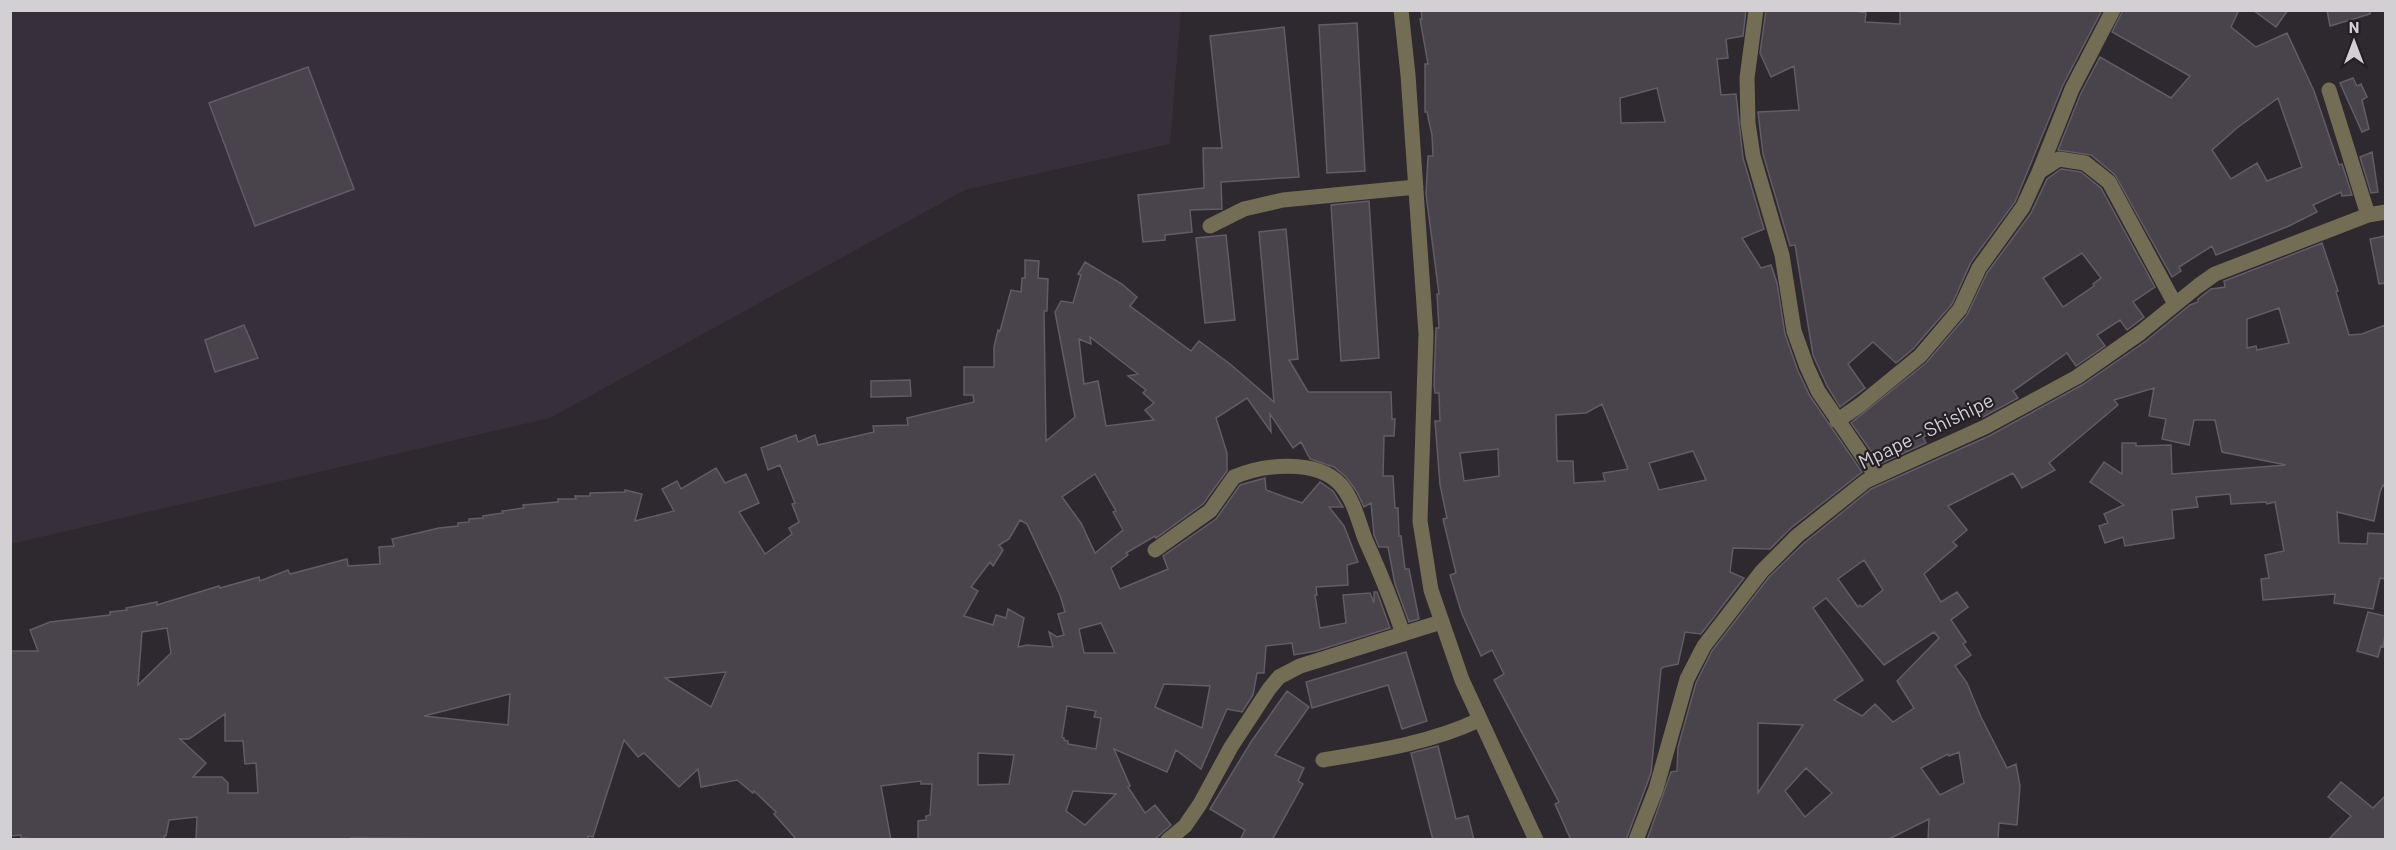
<svg xmlns="http://www.w3.org/2000/svg" width="2396" height="850" font-family="Barlow,sans-serif">
<rect width="100%" height="100%" fill="#2d292f"/>
<path fill="#372f3a" d="M10,11H1181L1170,144L965,190L550,418L11,544Z"/>
<path fill="#49444b" stroke="#625c64" stroke-width="1.5" fill-rule="evenodd" d="M1421,10H1746L1743,36L1726,39L1728,58L1717,59L1721,95L1736,94L1743,158L1764,229L1742,238L1761,268L1771,265L1777,283L1785,334L1798,371L1810,396L1862,472L1791,528L1770,549L1733,548L1730,572L1744,578L1701,634L1685,632L1678,664L1664,667L1661,669L1651,773L1626,840H1571L1555,804L1559,802L1494,680L1504,674L1492,650L1481,656L1462,614L1450,575L1456,573L1443,519L1447,518L1440,485L1435,421H1440L1439,393H1435L1434,385L1436,328H1439L1437,294H1439L1426,194L1428,156H1433L1432,135L1427,112H1425V64H1428L1420,19H1422ZM1657,88L1665,122L1621,123L1620,98ZM1602,404L1628,469L1603,473L1605,481L1574,483L1573,461H1557L1556,415L1586,413ZM1498,449L1499,476L1464,481L1460,453ZM1693,451L1706,480L1659,490L1649,463Z
M1766,10H1851L1866,13L1865,22L1900,24V10H2102L2063,85L2015,202L1971,262L1952,304L1913,349L1896,363L1873,342L1848,364L1865,388L1840,407L1827,386L1813,355L1795,245L1790,246L1763,154L1758,112L1799,110L1794,66L1771,77L1760,53Z
M2123,10H2239L2231,27L2256,47L2287,33L2314,91L2339,165L2342,164L2352,195L2342,196L2341,192L2313,205L2317,212L2289,226L2216,255L2212,246L2179,267L2181,271L2172,277L2115,175L2091,155L2058,150L2081,93L2100,57L2171,98L2190,76L2112,32ZM2278,98L2302,167L2267,181L2257,163L2231,179L2212,150L2237,128Z
M2253,10H2288L2276,27Z
M2327,10H2370V14L2330,26Z
M1357,23L1365,171L1327,173L1319,25Z
M1284,27L1299,177L1221,182L1222,209L1190,210L1192,232L1165,235V240L1143,242L1138,195L1204,188L1203,148H1222L1210,36Z
M308,67L354,189L255,226L209,103Z
M2353,78L2357,86L2361,84L2367,97L2362,100L2369,129L2362,132L2340,83Z
M2372,152L2378,192L2371,193L2360,157Z
M2061,169L2081,172L2101,188L2155,287L2133,302L2144,317L2127,330L2120,320L2097,335L2105,346L2076,366L2067,353L2013,391L2018,398L1981,418L1975,409L1923,437L1926,443L1880,464L1851,423L1926,363L1967,315L1987,273L2031,213L2047,179ZM2082,253L2101,278L2093,284L2094,286L2063,307L2043,278Z
M1369,201L1379,358L1341,361L1331,205Z
M1286,229L1298,359L1289,360L1308,392H1391L1392,419H1395L1394,436H1384L1383,476H1393L1395,508H1398L1399,536H1401L1405,569H1409L1419,619L1409,622L1395,584L1388,547H1379L1374,535L1371,503L1364,507L1357,492L1346,477L1334,467L1310,459L1301,442L1293,448L1270,414L1271,432L1247,398L1216,418L1227,453V471L1203,504L1156,538L1155,536L1126,553L1128,555L1111,568L1120,589L1168,569L1163,556L1216,519L1240,485L1265,478L1266,490L1302,503L1320,482L1333,491L1343,507H1329L1344,526L1358,562L1347,565L1348,585L1316,587L1317,595H1315L1320,628L1346,623L1343,595L1370,593L1374,603V592H1377L1390,628L1316,651L1294,655L1292,643L1266,646L1264,673H1257L1253,695L1242,712L1227,709L1201,769L1176,750L1167,772L1114,749L1130,786L1128,787L1145,813L1155,805L1171,825L1154,840H918V821L926,820V816L930,815L932,784H921V781L881,786L891,840H797L774,814L776,812L754,791L753,793L737,780L701,787L698,769L679,787L644,753L638,757L624,740L593,837L588,836V840L351,838V840H196L197,817L169,820L166,836H164V840H52L21,838V835L10,836V651H38L30,630L50,622L110,615V612L127,610L126,608L157,602V605L219,586L220,588L259,577L260,581L288,570L290,574L347,559L348,566L380,564L379,547L394,546L392,539L439,528L458,526V523L469,522V519L483,518V516L503,513L502,511L524,508L523,505L558,502V499H576L575,496H590V493L625,492V490L642,494L635,521L674,511L662,489L677,481L681,489L716,468L725,483L746,474L759,503L739,512L765,554L792,534L789,528L799,522L792,504L795,503L780,465L768,470L761,448L796,435L798,442L815,435L818,445L857,436L874,432L873,426L908,425L907,418L974,402L973,395H964V367H994V347L998,330L1000,331L1011,290L1021,292L1022,278H1025V260L1039,261L1038,278L1048,279L1047,311H1044L1046,441L1075,417L1055,312L1061,301L1073,303L1081,275L1078,274L1085,262L1122,284L1137,297L1130,306L1191,351L1199,341L1230,364L1274,402L1259,232ZM1090,337L1138,374L1128,376L1146,390L1143,393L1154,403L1145,410L1154,420L1106,426L1098,381L1084,384L1079,339L1091,344ZM1095,474L1116,511L1113,512L1123,530L1095,553L1081,523L1062,497ZM1020,520L1027,524L1060,595L1065,612L1058,614L1064,635L1057,637L1049,632L1053,647L1027,645L1018,647L1024,618L1008,609L1006,618L996,615L993,625L964,616L978,591L971,587L990,562L993,566L1003,550L999,545L1009,539ZM1101,623L1115,653H1084L1079,629ZM167,628L171,653L138,685L142,632ZM726,672L711,707L665,678ZM1164,684L1210,686L1202,728L1155,707ZM510,694L508,725L424,716ZM1067,706L1096,711L1094,717L1101,718L1096,749L1068,744V741L1064,740V738L1062,737ZM225,714V741H243L245,764L256,763L258,793H228V783L222,777H193L206,763L180,739H189ZM978,753L1014,755L1009,784L978,785ZM1073,791L1116,794L1085,825L1066,811Z
M1226,235L1235,320L1205,323L1196,238Z
M2385,236V283L2379,284L2370,239Z
M2322,243L2338,291L2336,292L2349,335L2362,334L2385,325V486L2383,485L2380,492L2374,521L2337,512L2339,543L2367,544L2368,533L2385,534V579L2380,578L2373,609L2334,603L2335,594L2263,600L2261,579L2269,578L2265,555L2284,551L2275,502L2267,504L2266,502L2231,504L2230,494L2196,497L2198,507L2172,510L2174,538L2125,546L2123,537L2105,543L2099,526L2108,523L2104,514L2124,505L2090,482L2104,462L2122,474V443H2136V446L2171,445L2172,474L2286,465L2222,452L2215,420H2194L2189,445L2162,439L2166,419L2149,416L2154,388L2114,400L2118,405L2049,463L2055,470L2022,488L2013,473L1948,506L1967,530L1953,542L1957,546L1924,574L1941,602L1957,592L1968,607L1951,620L1966,642L1963,644L1971,655L1955,666L1967,683L1981,717L2007,768L2016,764L2020,786L2017,825L1999,823L1998,840H1928L1929,819L1887,840H1647L1671,772L1677,771L1678,747L1696,683L1712,651L1769,577L1804,543L1871,489L1989,436L2082,385L2146,341L2190,305L2198,302V299L2211,289L2225,287L2224,281ZM2279,308L2289,343L2257,350L2256,346L2247,348V319ZM1864,560L1883,590L1862,607L1860,605L1858,607L1838,579ZM1826,598L1884,665L1934,632L1939,638L1897,681L1914,708L1893,722L1875,704L1862,716L1834,700L1863,680L1813,608ZM1758,723L1803,725L1758,793ZM1959,752L1964,783L1940,795L1921,768L1948,754L1949,756ZM1806,768L1832,793L1805,817L1785,791Z
M244,325L258,358L215,372L205,340Z
M910,380L911,396L871,397V381Z
M2368,612L2385,616V634L2383,647L2381,646L2378,657L2357,651Z
M1406,652L1427,721L1402,729L1388,685L1312,708L1306,682Z
M1287,691L1309,707L1275,755L1304,768L1298,781L1303,784L1272,840H1240L1245,830L1210,809L1251,742Z
M1438,746L1456,819L1468,816L1474,840H1433L1411,753Z
M2341,782L2373,808L2385,796V840H2328L2351,816L2328,797Z"/>
<g fill="none" stroke-linecap="round" stroke-linejoin="round">
<path stroke="#736d55" stroke-width="15" d="M1401,10L1408,75L1426,334L1420,521L1431,590L1462,680L1536,840
M1756,10L1747,78L1748,123L1753,156L1782,255L1794,331L1807,367L1818,391L1876,476
M2329,90L2368,215
M2039,172L2059,159L2085,163L2109,182L2175,304
M1210,226L1244,209L1283,200L1416,187
M1837,421L1860,405L1920,356L1960,309L1979,268L2023,207L2039,172L2072,89L2113,10
M1155,550L1210,511L1234,477C1264,464 1316,459 1340,484C1354,500 1358,520 1365,539C1379,570 1392,601 1403,634
M1323,760C1376,751 1430,743 1479,720
M1168,840L1185,826L1200,804L1231,747L1269,689L1279,677L1300,666L1441,622
M1636,840L1656,789L1687,679L1704,646L1762,571L1797,536L1866,481L1985,427L2077,377L2140,333L2198,286L2215,274L2368,215L2386,212"/>
</g>
<g text-anchor="middle" stroke-width="4.5" stroke-linejoin="round" paint-order="stroke">
<g font-size="20" fill="#d3d0d4" stroke="#241f25">
<text transform="translate(1926 431) rotate(-26)" y="7">Mpape - Shishipe</text>
</g>
</g>
<rect width="2396" height="850" fill="none" stroke="#d3d0d4" stroke-width="24"/>
<g transform="translate(2354 42)" stroke="#241f25" stroke-width="4.5" paint-order="stroke">
<path d="M0-4.5L10 22L0 15L-10 22Z" fill="#d3d0d4"/>
<text y="-9" font-size="16" font-weight="bold" text-anchor="middle" fill="#d3d0d4">N</text>
</g>
</svg>
